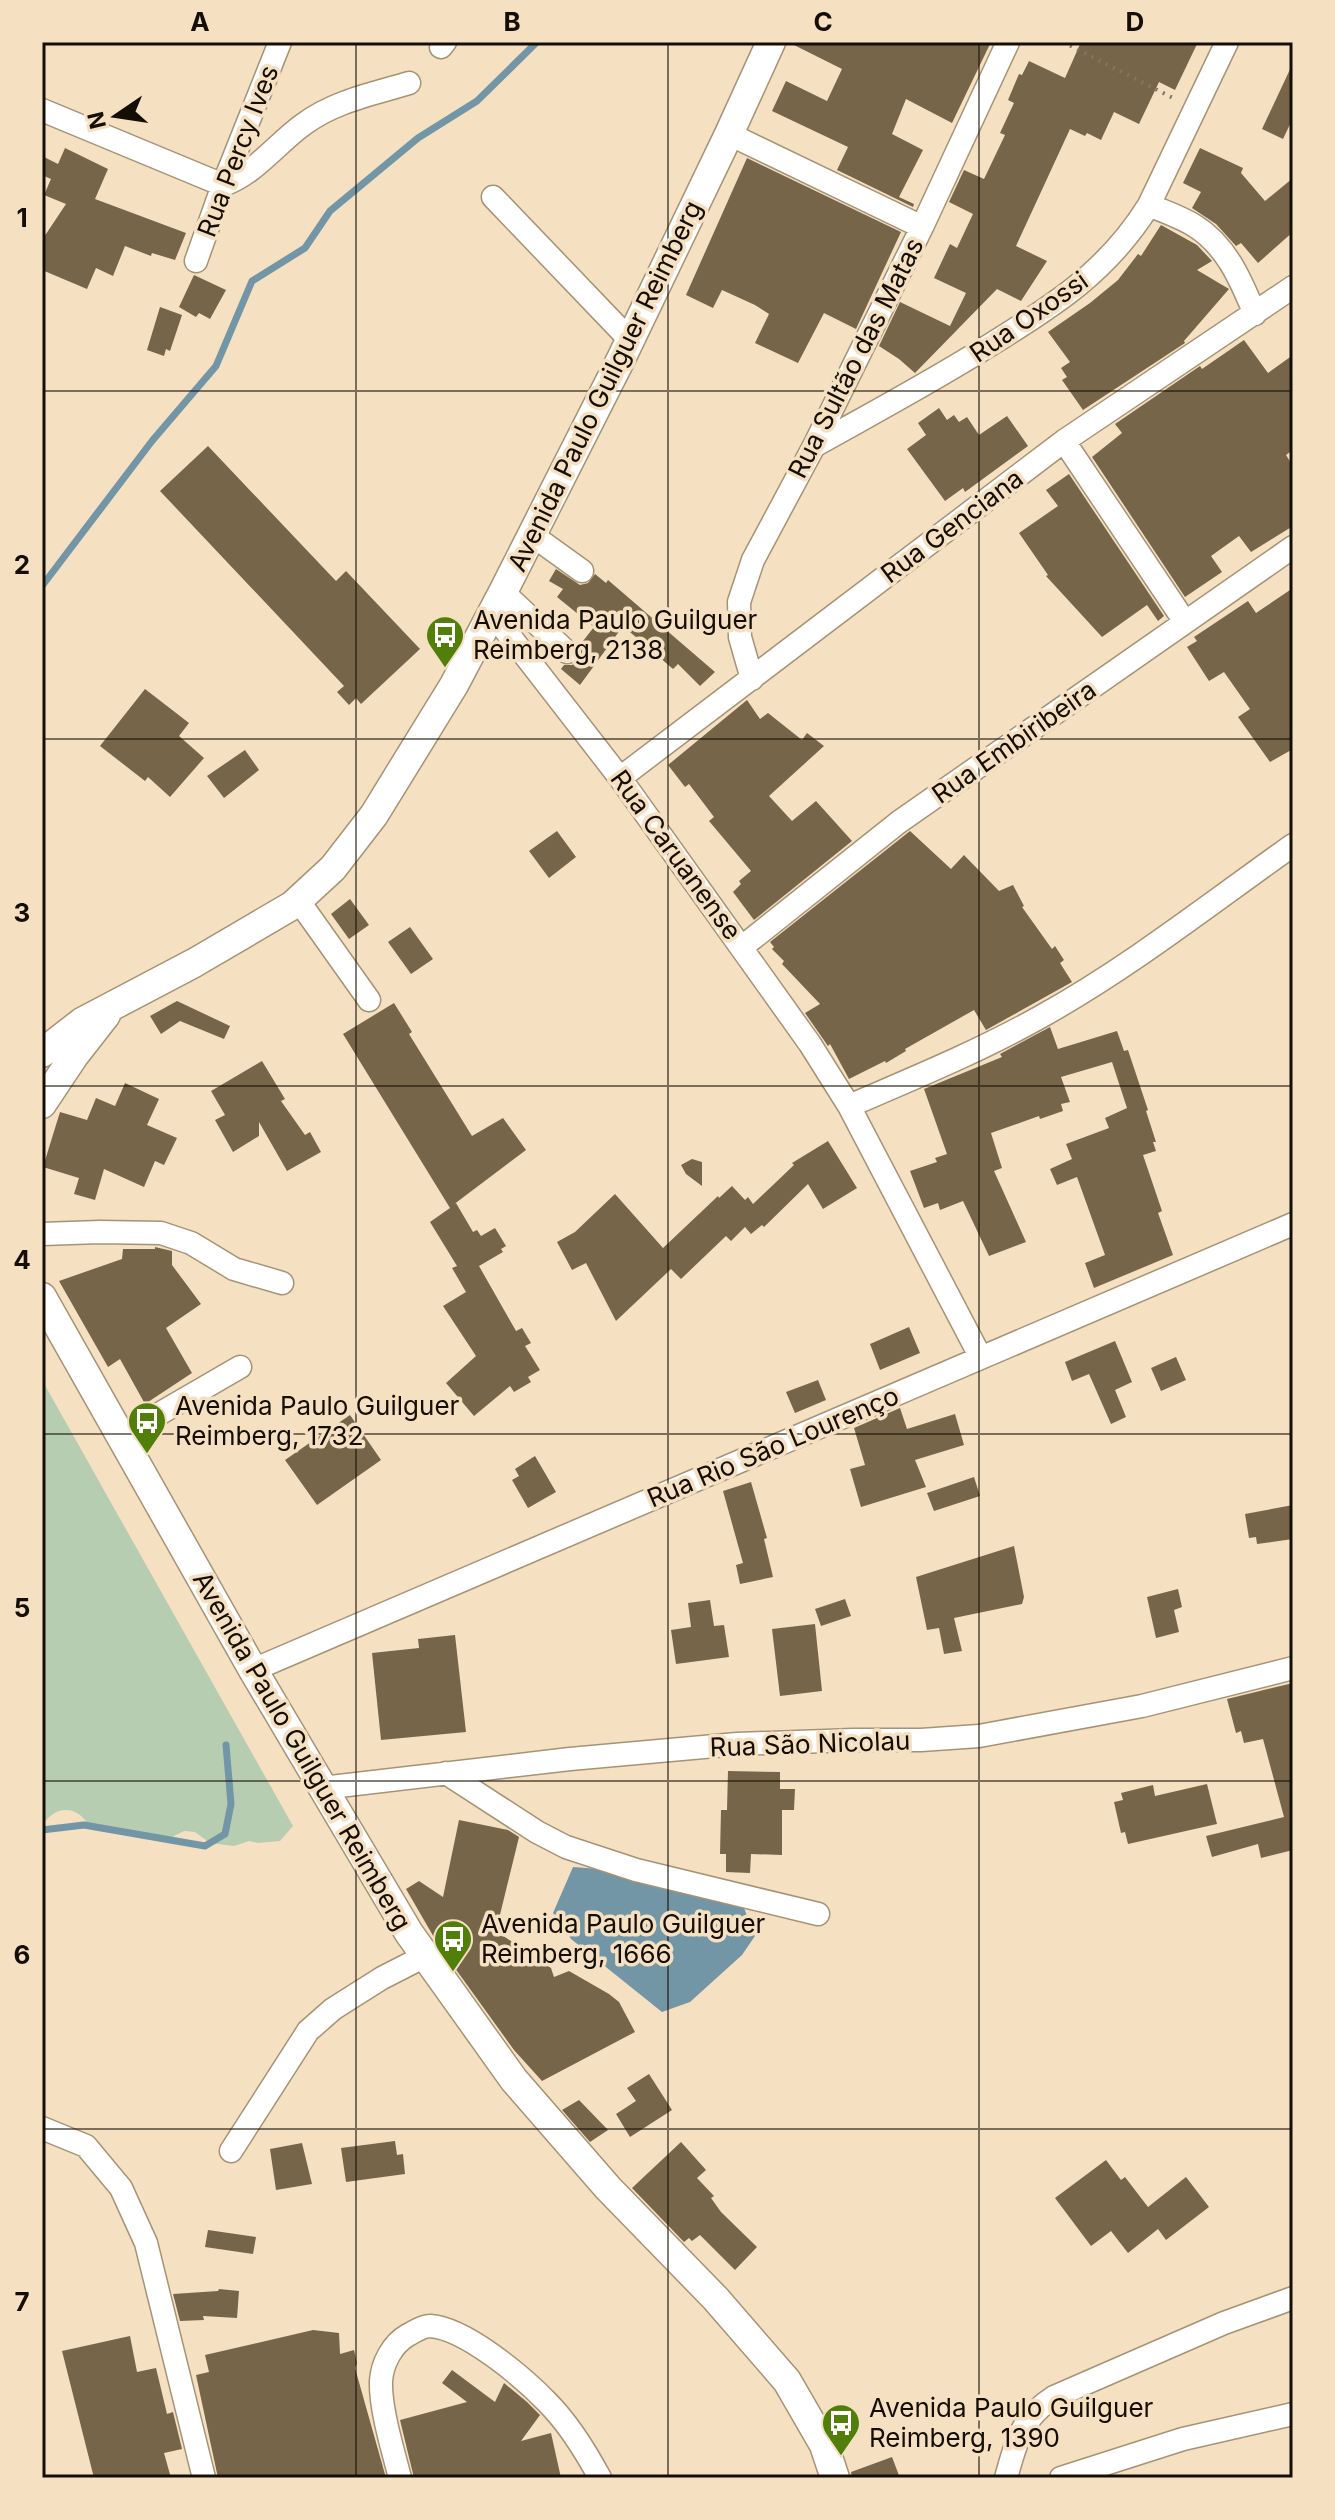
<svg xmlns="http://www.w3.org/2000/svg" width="1335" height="2520" font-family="Inter,sans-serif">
<rect width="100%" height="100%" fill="#f5e0c2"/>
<path fill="#b7cdb2" d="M42,1380L293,1826L280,1841L258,1843L249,1841L234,1846L210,1843L195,1832L184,1831L170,1838L147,1833L121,1834L92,1823L89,1826C77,1803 52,1806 42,1827Z"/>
<path fill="#7296a5" d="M573,1867L613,1870L742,1903L755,1936L742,1955L690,2002L662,2012L571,1939L553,1913Z"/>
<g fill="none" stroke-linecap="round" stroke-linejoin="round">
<path stroke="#7296a5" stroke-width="7" d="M42,586L152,441L216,366L252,281L305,248L330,211L418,138L477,101L537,42
M42,1830L84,1825L205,1846L225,1834L231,1804L226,1745"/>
</g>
<path fill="#77654a" d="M788,42H991L952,123L906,99L892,134L923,150L899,197L914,204L913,207L837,170L848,147L772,111L786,81L827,101L842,69Z
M1081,42H1198L1175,90L1159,82L1139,124L1114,112L1101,140L1087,133L1085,136L1070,129L1016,246L1047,261L1021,301L997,289L915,373L899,359L879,346L900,302L950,326L966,293L934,278L950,244L957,248L973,214L949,202L964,170L984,179L1005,135L1000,133L1014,103L1008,100L1019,74L1022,75L1029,61L1065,78Z
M1293,63V118L1283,139L1262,129Z
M65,148L108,169L95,199L186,233L175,260L152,253L151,256L125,246L113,276L96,268L87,289L42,270V240L66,204L44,195L51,179L42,175V156L58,164Z
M1200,148L1243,168L1241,173L1265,201L1293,178V232L1258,263L1241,243L1236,246L1216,224L1192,208L1201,192L1183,183Z
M747,158L901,232L856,329L824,313L798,363L755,343L769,314L755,305L722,290L713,308L686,295Z
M1161,225L1197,245L1212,261L1197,270L1229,289L1184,341L1185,343L1083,410L1062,380L1067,377L1061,368L1070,362L1048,332L1090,303L1118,280L1138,254L1141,256Z
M194,275L226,290L210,319L199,313L196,317L179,307Z
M160,307L182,315L170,351L166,349L164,356L147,350Z
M1244,340L1268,373L1293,355V450L1286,455L1293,466V526L1251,552L1239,536L1211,556L1222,572L1185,597L1092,457L1122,433L1115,424L1200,366L1202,369Z
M939,408L947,420L954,415L959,422L967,417L979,435L1007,416L1028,446L965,492L963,488L945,501L907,449L926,435L918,423Z
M208,446L336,581L346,571L420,649L361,704L356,698L349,705L337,692L344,686L160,491Z
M1069,474L1164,616L1158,621L1147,605L1102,637L1046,576L1048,575L1019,533L1058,506L1046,490Z
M556,569L580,585L588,583L595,574L606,583L608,580L715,672L700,686L678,664L673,669L623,626L580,685L561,669L564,665H572L578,661L581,654L579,646L594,627L557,597L563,589L549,581Z
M1293,588V749L1270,762L1238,717L1250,709L1224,672L1209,681L1187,647L1197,641L1194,637L1248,601L1256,613Z
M145,689L189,723L179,736L204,758L170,797L148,777L145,781L100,746Z
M747,700L760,719L768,713L802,740L807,733L824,746L769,796L792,821L816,801L852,841L754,920L733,892L741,884L739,881L751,871L709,821L714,817L689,784L685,787L668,765Z
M245,750L259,770L224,798L207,776Z
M557,831L576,857L549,878L529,851Z
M910,831L951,869L964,855L999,891L1013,885L1024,906L1022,907L1052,949L1055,946L1064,960L1060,963L1072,982L986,1030L974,1010L905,1049L906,1051L886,1063L885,1061L849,1079L830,1044L828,1046L805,1013L820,1004L782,964L784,961L772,949L774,947L770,942Z
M350,899L369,925L349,939L331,914Z
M410,927L433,959L411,974L388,942Z
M177,1001L230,1026L224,1039L180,1021L161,1034L150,1016Z
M394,1003L412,1032L409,1034L472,1136L503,1118L526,1150L453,1205L456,1203L473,1232L477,1230L481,1236L495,1228L506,1246L501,1249L503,1252L479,1266L516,1331L522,1328L531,1343L525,1346L540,1370L528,1377L531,1382L514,1392L510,1386L474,1416L446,1383L476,1356L443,1306L466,1292L452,1268L457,1266L430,1222L450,1208L343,1034Z
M1050,1027L1058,1049L1117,1031L1124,1051L1128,1050L1148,1110L1146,1111L1156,1142H1153L1156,1151L1143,1155L1162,1211L1158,1213L1173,1255L1094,1288L1085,1263L1105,1255L1077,1177L1057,1185L1050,1169L1072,1159L1066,1144L1109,1128L1105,1118L1127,1108L1112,1062L1061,1077L1070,1102L1061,1104L1063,1111L1040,1119L1039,1116L991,1133L1002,1168L994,1171L1026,1242L989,1256L963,1201L940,1210L938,1203L924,1208L910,1171L937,1162L935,1158L947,1154L924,1089L1002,1057L1000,1054Z
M262,1061L285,1099L281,1101L305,1135L310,1132L321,1152L287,1171L259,1122V1136L233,1152L215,1120L225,1115L211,1091Z
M125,1083L159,1099L147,1125L177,1138L164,1165L155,1161L144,1187L104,1169L95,1200L74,1194L79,1178L43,1167L60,1112L87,1120L96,1098L115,1106Z
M828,1141L857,1188L823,1209L808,1184L764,1227L762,1225L751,1234L745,1227L731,1241L726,1236L681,1279L671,1269L616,1321L586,1263L572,1270L557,1242L575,1232L615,1194L663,1248L718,1196L719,1198L732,1186L745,1200L748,1197L753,1204L794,1165L792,1163Z
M692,1159L702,1162V1186L686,1174L681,1165Z
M155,1247L172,1251V1265L201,1304L166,1328L192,1373L145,1404L120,1359L108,1367L59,1281L122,1259L123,1249H155Z
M909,1327L920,1353L880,1370L870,1344Z
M1115,1341L1132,1382L1115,1390L1126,1417L1111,1424L1089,1374L1072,1381L1065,1362Z
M1176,1357L1186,1380L1161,1391L1151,1368Z
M818,1380L826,1400L795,1413L786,1392Z
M900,1408L907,1429L955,1414L964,1445L915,1460L926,1487L861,1507L850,1469L865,1465L854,1428Z
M350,1415L381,1460L317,1505L285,1460Z
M535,1456L556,1492L528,1508L512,1480L519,1476L515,1469Z
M974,1477L980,1496L934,1511L927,1493Z
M751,1482L767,1538L764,1539L773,1577L740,1584L736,1565L743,1563L723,1491Z
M1293,1505V1539L1257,1544L1256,1537L1249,1538L1245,1514Z
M1014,1546L1024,1597L1022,1604L954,1618L962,1651L944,1654L939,1628L927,1630L916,1577Z
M1178,1589L1182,1607L1174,1610L1179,1632L1156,1638L1147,1597Z
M845,1599L851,1616L821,1626L815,1609Z
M710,1600L714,1626L724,1625L729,1657L676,1664L671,1630L691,1627L688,1603Z
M815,1624L822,1691L780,1696L772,1629Z
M455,1635L466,1732L381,1740L372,1653L419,1648L418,1639Z
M1293,1683V1850L1261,1858L1258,1844L1212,1857L1206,1836L1284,1817L1263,1739L1244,1743L1241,1731L1236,1733L1227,1699Z
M728,1771L780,1772V1789H795L794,1810H782V1855L751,1854L750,1873L726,1872V1854H720L721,1810H727Z
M1207,1784L1217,1824L1128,1844L1125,1832L1121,1833L1114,1802L1123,1800L1121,1793L1153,1785L1155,1796Z
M459,1820L508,1830L519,1837L496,1931L551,1968L554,1977L569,1971L609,1994L619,2002L635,2032L542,2081L514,2050L439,1946L406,1889L419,1881L443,1897Z
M649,2074L672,2110L630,2137L616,2114L636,2101L627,2088Z
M579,2100L608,2130L590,2142L562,2110Z
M395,2141L397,2155L403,2154L405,2174L346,2182L341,2148Z
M681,2142L706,2170L697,2178L714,2196L711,2198L721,2212L757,2247L735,2270L700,2235L692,2241L689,2238L684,2242L632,2188Z
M302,2143L312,2184L276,2190L270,2149Z
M1106,2160L1121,2180L1125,2177L1148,2207L1186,2177L1209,2207L1166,2240L1158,2229L1128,2253L1111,2231L1091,2246L1055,2198Z
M208,2230L256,2237L253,2254L205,2247Z
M219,2289L239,2291L237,2318L203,2316L204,2320L180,2321L173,2294L218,2291Z
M313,2330L339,2333L340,2354L354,2350L357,2363L355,2368L386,2478H218L196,2375L209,2372L205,2355Z
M130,2336L137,2372L156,2368L167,2414L173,2412L182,2449L164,2453L171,2478H94L62,2351Z
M452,2370L495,2402L504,2383L527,2402L540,2415L521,2441L551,2433L561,2478H414L400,2420L467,2402L442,2383Z
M892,2457L900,2478H852L851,2472Z"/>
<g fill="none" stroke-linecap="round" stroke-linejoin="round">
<defs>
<path id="minor" d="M441,47L445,42
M42,110L223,185C255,174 277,143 304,124C335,101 373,94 409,83
M729,134L922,227
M493,197L630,340
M1149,205C1165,212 1181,217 1195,226C1227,246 1241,281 1255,314
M196,261L223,185L280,42
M1064,441L1185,622
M814,446C873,413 933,381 990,345C1055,305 1108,271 1149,205L1227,42
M532,535L582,571
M503,592L567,652
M492,613L620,778L810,1044L849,1106L981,1358
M752,679L740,637L739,602L753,560L814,446L922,227L1008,42
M620,778L1064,441L1293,287
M298,900L369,1000
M742,947L899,822L1293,547
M849,1106C914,1078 980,1051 1042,1016C1130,967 1211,903 1293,845
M42,1234L100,1232L161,1233L191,1243L234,1269L282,1283
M121,1436L240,1367
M253,1670L1293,1224
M446,1773L537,1832L566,1847L636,1870L818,1914
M322,1788L570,1759L737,1744L853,1740H921L979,1736L1142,1706L1293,1668
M42,2128L86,2146L121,2188L146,2243L204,2478
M231,2151L308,2031L333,2009L382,1978L425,1956
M400,2478C393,2450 380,2409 381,2381C382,2364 392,2344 408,2335C414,2332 422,2326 430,2326C465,2328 523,2377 547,2402C568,2423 586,2452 600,2478
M1006,2478C1016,2442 1021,2418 1054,2397L1224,2323L1293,2298
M1061,2478L1183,2439L1293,2414"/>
<path id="major" d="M42,1053L82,1022L194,963L293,905L333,868L374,815L454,685L503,592L620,361L729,134L771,42
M42,1104L74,1056L106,1015
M42,1297L253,1670L409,1933L514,2080L608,2188L716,2299L787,2381L824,2445L835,2478"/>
</defs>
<use href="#minor" stroke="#a69376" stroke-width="25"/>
<use href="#major" stroke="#a69376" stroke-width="31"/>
<path stroke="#827561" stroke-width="4" stroke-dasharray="2 6" stroke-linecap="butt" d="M1063,42L1175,99"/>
<use href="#minor" stroke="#fff" stroke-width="22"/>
<use href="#major" stroke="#fff" stroke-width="28"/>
</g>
<path fill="none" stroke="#150e04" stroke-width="2" stroke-opacity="0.55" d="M356,42V2478M668,42V2478M979,42V2478M42,391H1293M42,739H1293M42,1086H1293M42,1434H1293M42,1781H1293M42,2129H1293"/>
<defs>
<symbol id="bus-pin" viewBox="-11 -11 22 30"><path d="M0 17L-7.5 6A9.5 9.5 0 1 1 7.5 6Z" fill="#517f09" stroke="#f5e0c2"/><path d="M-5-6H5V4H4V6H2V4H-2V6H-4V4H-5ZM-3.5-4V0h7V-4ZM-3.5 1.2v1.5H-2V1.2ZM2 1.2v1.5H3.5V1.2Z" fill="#fff"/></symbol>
</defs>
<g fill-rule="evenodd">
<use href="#bus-pin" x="423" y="613" width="44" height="60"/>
<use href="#bus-pin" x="125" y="1399" width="44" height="60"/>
<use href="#bus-pin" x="431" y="1917" width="44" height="60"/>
<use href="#bus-pin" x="819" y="2401" width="44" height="60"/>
</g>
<g text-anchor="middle" stroke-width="7" stroke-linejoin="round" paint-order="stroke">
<g font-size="26" fill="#150e04" stroke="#f5e0c2">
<text transform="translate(238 151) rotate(-69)" y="9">Rua Percy Ives</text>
<text transform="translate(1029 317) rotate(-35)" y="9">Rua Oxossi</text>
<text transform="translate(856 358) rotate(-63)" y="9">Rua Sultão das Matas</text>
<text transform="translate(605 386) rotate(-64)" y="9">Avenida Paulo Guilguer Reimberg</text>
<text transform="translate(952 526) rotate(-37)" y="9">Rua Genciana</text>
<text transform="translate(1014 742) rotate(-35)" y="9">Rua Embiribeira</text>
<text transform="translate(676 855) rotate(54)" y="9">Rua Caruanense</text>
<text transform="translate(773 1447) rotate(-23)" y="9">Rua Rio São Lourenço</text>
<text transform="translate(810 1744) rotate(-2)" y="9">Rua São Nicolau</text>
<text transform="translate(302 1751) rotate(60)" y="9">Avenida Paulo Guilguer Reimberg</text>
</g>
<g font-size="26" fill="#150e04" stroke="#f5e0c2" text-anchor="start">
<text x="473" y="629">Avenida Paulo Guilguer<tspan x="473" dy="30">Reimberg, 2138</tspan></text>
<text x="175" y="1415">Avenida Paulo Guilguer<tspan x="175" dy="30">Reimberg, 1732</tspan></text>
<text x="481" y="1933">Avenida Paulo Guilguer<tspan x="481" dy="30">Reimberg, 1666</tspan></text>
<text x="869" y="2417">Avenida Paulo Guilguer<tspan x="869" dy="30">Reimberg, 1390</tspan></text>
</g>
</g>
<rect width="1335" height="2520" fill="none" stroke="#f5e0c2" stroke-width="88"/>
<g transform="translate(116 116) rotate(257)" stroke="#f5e0c2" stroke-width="6" paint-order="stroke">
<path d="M0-6L14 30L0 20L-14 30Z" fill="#150e04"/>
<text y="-12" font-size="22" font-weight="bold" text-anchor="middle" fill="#150e04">N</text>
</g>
<rect x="44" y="44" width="1247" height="2432" fill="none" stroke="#150e04" stroke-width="3"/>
<g font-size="26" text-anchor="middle" font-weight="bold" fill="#150e04">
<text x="200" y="31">A</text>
<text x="512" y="31">B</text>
<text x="823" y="31">C</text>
<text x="1135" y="31">D</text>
<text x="22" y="227">1</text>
<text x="22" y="574">2</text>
<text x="22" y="922">3</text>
<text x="22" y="1269">4</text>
<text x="22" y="1617">5</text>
<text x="22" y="1964">6</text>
<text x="22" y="2311">7</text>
</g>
</svg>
